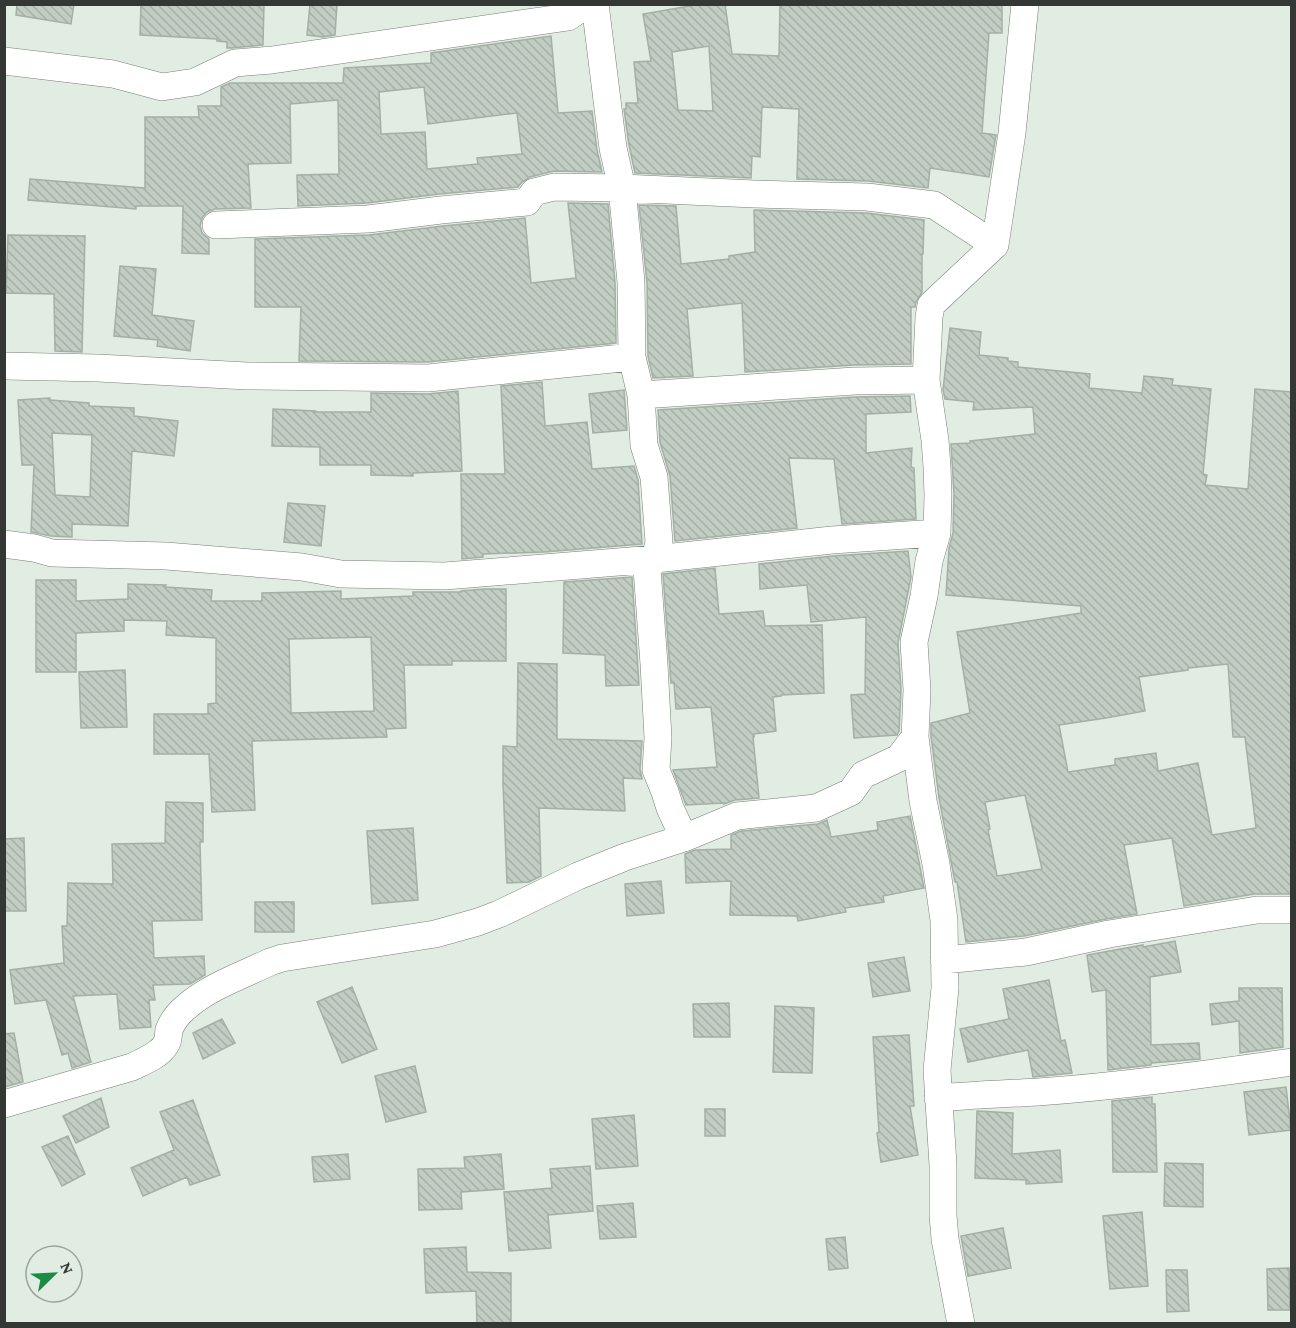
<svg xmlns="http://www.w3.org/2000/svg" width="1296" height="1328" font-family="'Crimson Pro',serif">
<defs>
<pattern id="building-back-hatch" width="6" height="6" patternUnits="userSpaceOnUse" patternTransform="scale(1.5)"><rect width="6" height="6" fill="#c1ccc3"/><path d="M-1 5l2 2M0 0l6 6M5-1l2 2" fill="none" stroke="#a6b0a8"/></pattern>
</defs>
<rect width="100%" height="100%" fill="#e1ece2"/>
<path fill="url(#building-back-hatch)" stroke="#a4afa6" stroke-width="1.5" fill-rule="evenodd" d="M17,4H74L71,24L16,15Z
M141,4H264L263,45L231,48H227V42L217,41V39L140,35Z
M310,4H337L335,35L323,37L307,35Z
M701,4H725L732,54L779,56L780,4H1002V33H989L982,133L996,135L989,177L930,168L928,188L868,181L797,179L799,109L762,107L760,157L752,156L751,178L635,173L629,145L624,109H626V103H638L634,62L651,61L643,14ZM709,46L713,111L678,110L672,52Z
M551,36L558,113L592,111L597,150L602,172L554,171L530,177L522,182L518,187L439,194L367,203L298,206L297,175L339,174L338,100L290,104L291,163L248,164L251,208L215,209L207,212L202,218L200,226L202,233L209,239V254L182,253L183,206H136V209L28,200L30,179L145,188V117H199L198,106H221V87L230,83H343L344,68L431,63V53ZM424,87L428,124L517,113L522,154L477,158L478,164L427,169L425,132L381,134L379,92Z
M568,203L608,204L615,283L616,343L427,362L299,361L301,307H255V239L369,235L443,226L525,218L531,283L576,278Z
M639,205L676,206L681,264L729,259V256L755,252L754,210L866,213L924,220L923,254H922V292L916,302L915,307H911V364L854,365L745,372L742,303L687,309L693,376L653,378L648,356L647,282Z
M8,235L85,236L82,352L55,351L54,294L6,293Z
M120,266L156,269L152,315L194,321L190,351L157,346L158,340L114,336Z
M950,328L981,332L979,355L1008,358V361L1018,362V367L1090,374L1089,388L1142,393L1144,376L1173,379L1172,385L1211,389L1203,474L1207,475L1205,485L1248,489L1255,389L1292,392V463L1290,490H1292V894H1254L1184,906L1172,838L1124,845L1137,914L1106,919L1024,936L966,942L957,882H955L939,798L931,736V723L970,713L957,632L1081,613V606L946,595L949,548L953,533L954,494L951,444L970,443V441L1035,434L1033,407L973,410L974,402L945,399L943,390ZM1228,664L1233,737H1245L1256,828L1212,835L1198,763L1158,771L1156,753L1115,759V765L1068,772L1059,725L1106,718L1145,711L1139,677L1188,670V668ZM1025,795L1042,869L997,876L988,830L990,829L985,802Z
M542,382L545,426L587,422L592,469L634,466L638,480L642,544L544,552L483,554V557L462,559L461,474H505L501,386Z
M624,390L627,430L593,433L589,394Z
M458,391L462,471L413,473V476L371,475V465H320V447L272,446L273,409L315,411L314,412H371V393L428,394Z
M910,396L911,412L866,414V453L912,448L911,467L914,468L916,519L842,524L834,459L789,458L797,528L675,541L670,476L660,442L658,410L856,397Z
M50,398V400L89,403V406L134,408V416L178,421L174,456L132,451L128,526L72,524V537L51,536L31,532L34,465H22L18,400ZM52,433L92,435L90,497L55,495Z
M288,503L325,506L321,546L284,542Z
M908,551L911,577L898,643L901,690L899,731L897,735L854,738L851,695L865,694L866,617L811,622L807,585L760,589L759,564L833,556Z
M715,568L719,614L763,611L765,626L822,625L824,693L781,695V696L773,697L776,731L754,734V737H753L759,798L735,800L724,804V803L686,805L673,770L717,767L711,707L676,709L674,683H671L663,574Z
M632,577L639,685L606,686L605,655L563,653L564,582Z
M36,580H76V601L128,599V584L166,585L165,587L212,590L211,601H262V593L341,591V599L413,596V592H461V591L484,589H506V661H452V665H404L406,728L386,729L387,737L252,741L255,810L212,812L209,754H154V714H208V704L216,703V638L166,635L167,621L124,620V631L76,633V672H36ZM371,637L374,711L291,713L289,639Z
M518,663L557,664V739L642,741L640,769L642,779L623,778L625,811L539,808L541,876L529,882L507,883L503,783V746L517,747Z
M125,670L127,727L81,728L79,672Z
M166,802L203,803V842H200L202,920L152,921L154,958L204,956L205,975L190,984L153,985L155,1000H149L151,1027L120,1029L117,994L73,996L91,1062L72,1068L68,1053L62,1055L46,1000L15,1004L10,970L64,963L62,926H67L68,883L113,884L112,844L165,843Z
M910,816L924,888L883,896L884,902L845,908L846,912L798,921L797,916L730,915L731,881L686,883L685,854L695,850L731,849V835L741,831L818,824L827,820L831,837L878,830L877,822Z
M413,828L418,900L372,904L367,831Z
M24,838L26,911H4V839Z
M661,881L664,913L627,916L625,884Z
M255,902H294V932H255Z
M1175,941L1181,972L1150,977L1151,1045L1199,1043L1200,1059L1151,1063V1065L1108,1070L1106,990L1092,992L1087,955L1143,945V947Z
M904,957L910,991L873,997L868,963Z
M1049,980L1061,1041L1065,1040L1072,1073L1033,1077L1028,1050L968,1062L960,1029L1009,1019L1003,989Z
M352,987L377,1049L342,1063L317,1002Z
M1239,988H1282L1283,1047L1240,1053L1239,1021L1212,1025L1210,1004L1239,1001Z
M729,1003L730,1037H694L693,1004Z
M775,1006L814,1008L812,1073L773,1072Z
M222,1019L235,1043L203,1059L193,1033Z
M14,1033L23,1082L4,1087V1034Z
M909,1035L914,1106H910L918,1155L881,1162L877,1133L879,1132L873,1037Z
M415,1066L426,1112L386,1122L375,1076Z
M1286,1087L1291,1130L1249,1135L1244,1092Z
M1152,1097V1104H1155L1157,1172H1113L1112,1101Z
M101,1098L109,1127L76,1143L63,1116Z
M193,1100L220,1175L190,1185L187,1177L143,1196L131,1168L174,1150L160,1112Z
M705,1109H725V1136H705Z
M977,1111L1013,1113L1012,1154L1060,1150L1062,1182L1026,1184V1180L975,1178Z
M634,1115L638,1166L596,1169L592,1119Z
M68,1136L85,1174L62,1186L42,1147Z
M348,1154L350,1179L314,1182L312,1157Z
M501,1154L504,1189L461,1192L462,1209L419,1210L418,1169L465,1168L464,1157Z
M1165,1163L1203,1164V1207L1164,1206Z
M590,1166L593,1211L548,1215L551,1248L509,1251L504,1192L552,1188L550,1169Z
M633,1203L636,1237L600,1239L597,1206Z
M1142,1212L1148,1286L1110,1289L1103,1216Z
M1003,1228L1011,1268L968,1276L961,1236Z
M845,1237L848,1268L829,1270L826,1239Z
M466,1247L467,1272L511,1273V1323H477L476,1291L426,1293L424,1249Z
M1289,1268L1290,1310H1268L1267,1269Z
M1166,1270H1187L1189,1311L1167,1312Z"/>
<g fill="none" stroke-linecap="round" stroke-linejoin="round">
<defs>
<path id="minor" d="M595,4L613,148L622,188L631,282L632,357L641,395L644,445L654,477L659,542L655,559L647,569L654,664L658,738L656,770L665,792L670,808L684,838
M4,61L113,74L162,87L195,82L235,63L272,60L568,17L587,4
M216,225L368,219L441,210L527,202L534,192L554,187L622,188L754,194L867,197L934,205L995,245
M4,366L98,368L247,376L428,378L632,357
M641,395L855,381L926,380
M4,544L34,548L52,553L166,556L302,567L341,574L445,576L655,559L832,540L937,533
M944,960L1026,952L1109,934L1257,910H1292
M938,1098C971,1095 1005,1094 1038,1092C1123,1086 1207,1074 1292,1062
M4,1104L132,1067C144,1061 160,1055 166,1044C169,1040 168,1035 169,1030C172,1022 179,1013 185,1008C208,987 243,975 270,962L282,958L435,934L478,922L499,914L578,876L625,857L684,838L737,816L816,808L851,792L863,775L899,758L915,737
M961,1324L945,1239L943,1215V1165L937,1070L945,988L944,920L936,864L923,801L915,737L917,690L914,642L924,596L929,561L937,533L938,495L937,467L935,440L926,380L929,317L931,305L995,245L1012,133L1025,4"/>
</defs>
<use href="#minor" stroke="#768077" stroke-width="28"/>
<use href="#minor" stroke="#fff" stroke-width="27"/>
</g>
<rect width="1296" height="1328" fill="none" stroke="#333834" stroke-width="12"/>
<g transform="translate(54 1274) rotate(66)"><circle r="28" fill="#e1ece2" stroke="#9ba49c" stroke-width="1.5"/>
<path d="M0-4.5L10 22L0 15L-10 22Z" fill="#1a8c46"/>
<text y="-9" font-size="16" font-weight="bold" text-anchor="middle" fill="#333834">N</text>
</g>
</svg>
